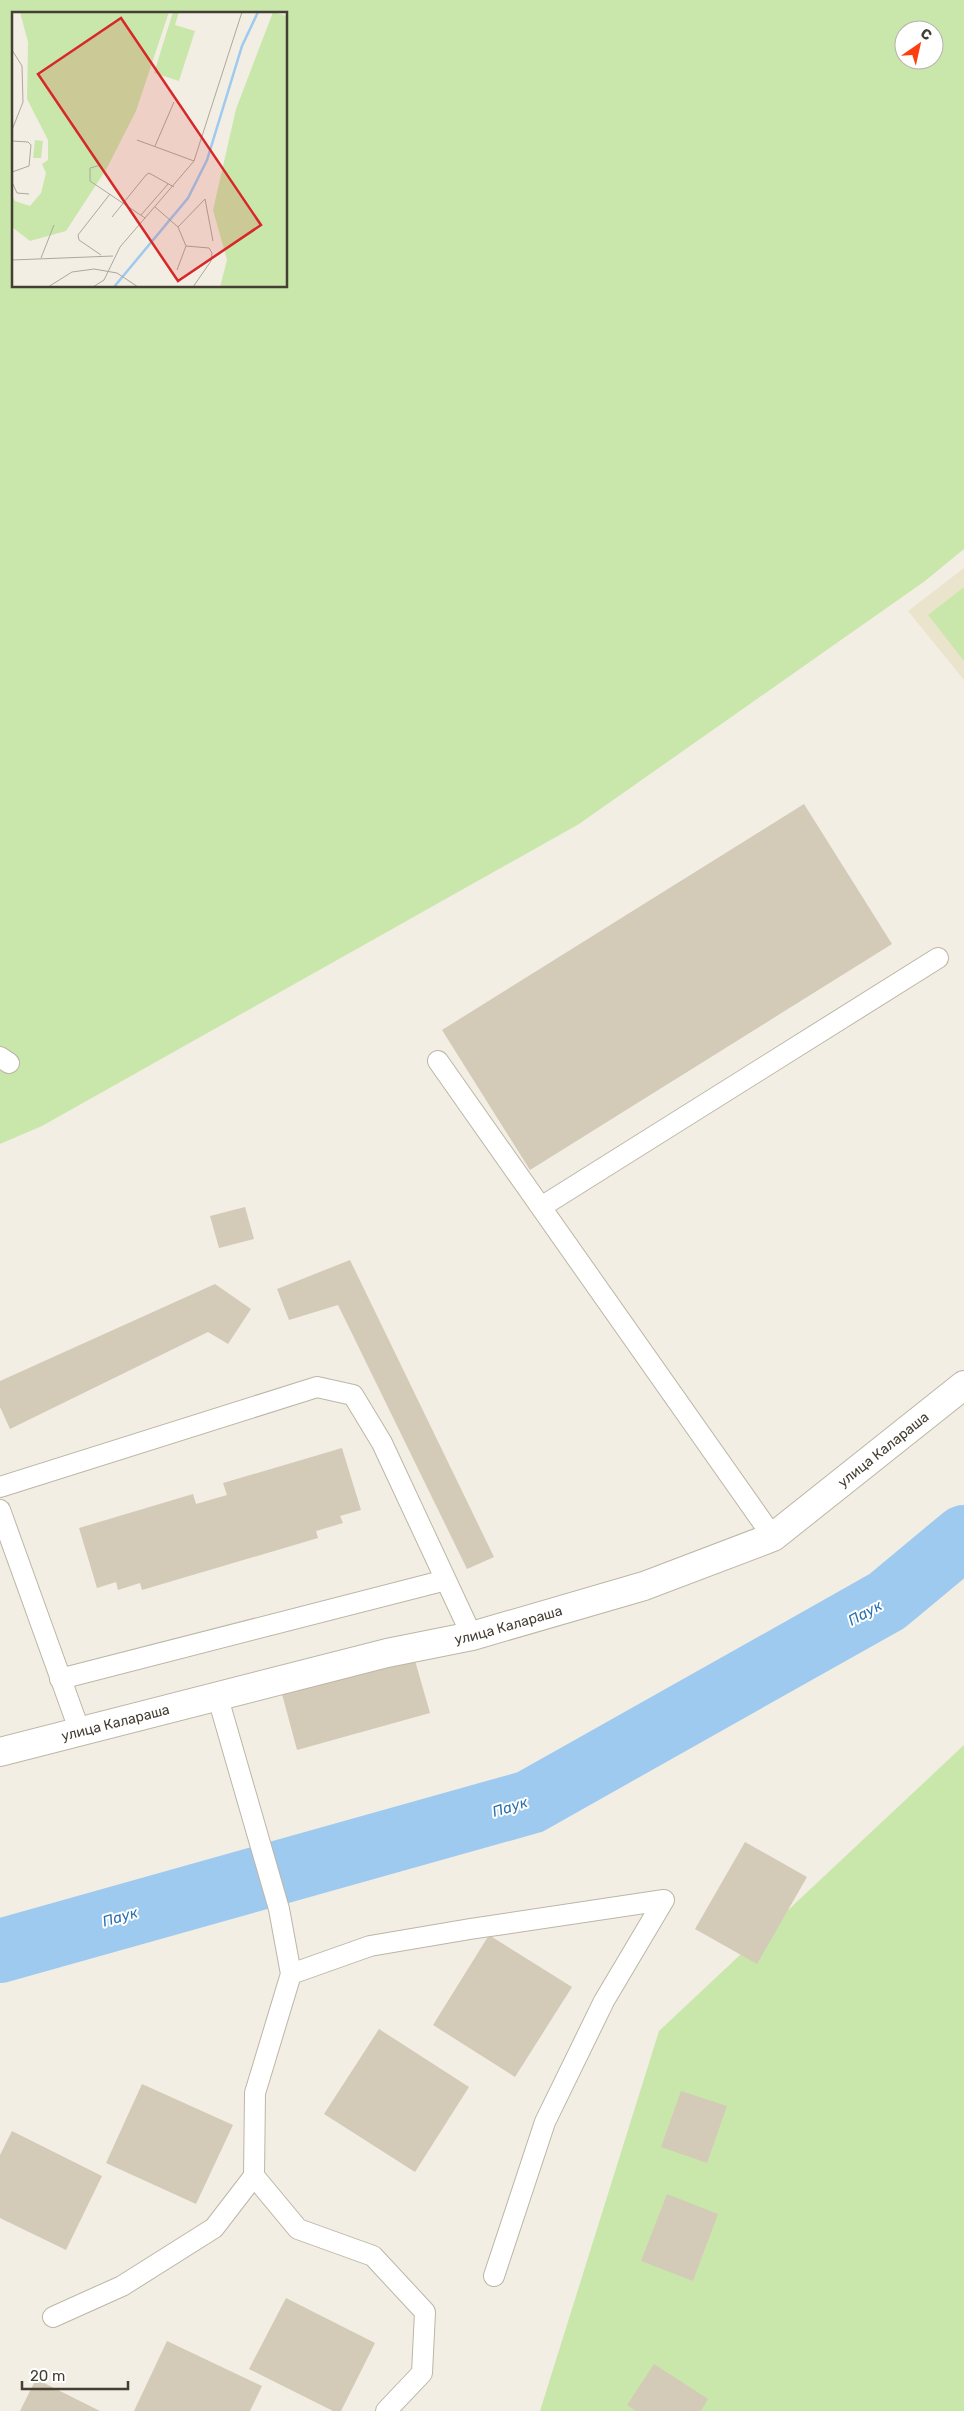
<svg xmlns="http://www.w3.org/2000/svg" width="964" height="2411" font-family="Rubik,sans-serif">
<rect width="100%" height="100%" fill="#f2eee3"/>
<path fill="#ebe4cd" d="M964,568V680L908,611Z"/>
<path fill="#c9e7ab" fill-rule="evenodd" d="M0,0H964V549L925,581L579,824L42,1126L0,1144ZM14,14H286V286H14ZM904,30H934V60H904Z
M964,587V661L928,615Z
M964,1745V2411H540L659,2031Z"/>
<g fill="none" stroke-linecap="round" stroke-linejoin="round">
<path stroke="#9ecaf0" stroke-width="64" d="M0,1951L530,1802L887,1601L964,1537"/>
</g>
<path fill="#d4cab8" d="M804,804L892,944L530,1170L442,1030Z
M245,1207L254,1239L219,1248L210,1216Z
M350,1260L494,1557L467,1569L338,1305L289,1320L277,1289Z
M215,1284L251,1309L228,1344L208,1332L10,1429L0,1407V1381Z
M342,1448L361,1510L340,1516L343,1523L316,1531L318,1538L142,1590L140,1583L118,1590L116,1582L97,1588L79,1528L193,1494L196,1504L227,1495L223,1483Z
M414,1657L430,1713L297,1750L282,1694Z
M745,1842L807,1877L757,1964L695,1929Z
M489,1935L572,1987L515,2077L433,2025Z
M379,2029L469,2087L415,2172L324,2114Z
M142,2084L233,2125L196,2204L106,2163Z
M681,2091L727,2106L707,2163L661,2147Z
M12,2131L102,2176L66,2250L0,2218V2155Z
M667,2194L718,2214L693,2281L641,2261Z
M286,2298L375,2343L341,2411H333L249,2369Z
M167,2341L262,2386L250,2411H134Z
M654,2364L708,2399L701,2411H636L627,2405Z
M36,2379L100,2411H20Z"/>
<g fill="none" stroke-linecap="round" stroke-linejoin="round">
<defs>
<path id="lane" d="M0,1057L9,1063
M438,1061L773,1537
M541,1207L938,958
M0,1487L317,1387L353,1395L382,1443L472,1636
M0,1510L80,1732
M60,1679L446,1580
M218,1698L279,1909L291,1974L255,2093L254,2176L298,2229L373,2256L425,2312L422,2373L386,2411
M291,1974L370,1946L470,1929L664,1900L604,2001L545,2122L494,2276
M53,2317L122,2286L214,2228L254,2176"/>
<g id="street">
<path id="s1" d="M0,1752L387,1653L472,1636L644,1586L773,1537L964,1385"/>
</g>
</defs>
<use href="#lane" stroke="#bdb6a6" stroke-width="22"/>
<use href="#street" stroke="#bdb6a6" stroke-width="30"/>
<use href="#lane" stroke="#fff" stroke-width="20"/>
<use href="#street" stroke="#fff" stroke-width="28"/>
</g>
<g text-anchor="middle" stroke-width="4" stroke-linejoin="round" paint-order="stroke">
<g font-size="14" fill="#443e33" stroke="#fff">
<text dy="5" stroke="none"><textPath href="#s1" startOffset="944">улица Калараша</textPath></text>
<text dy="5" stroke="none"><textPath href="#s1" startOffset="524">улица Калараша</textPath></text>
<text dy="5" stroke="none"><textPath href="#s1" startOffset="119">улица Калараша</textPath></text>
</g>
<g font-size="15" font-style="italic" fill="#2c71b0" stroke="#fff">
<text transform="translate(865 1613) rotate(-29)" y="5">Паук</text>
<text transform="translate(510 1807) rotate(-17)" y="5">Паук</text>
<text transform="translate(120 1917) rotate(-16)" y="5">Паук</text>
</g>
</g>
<g transform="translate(12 12)">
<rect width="275" height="275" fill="#f2eee3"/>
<path d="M8,0H157L124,99L95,156L54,219L18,229L0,215V184L3,189L18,194L29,181L34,161L30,152L36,148V128L15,87L16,30ZM161,0H167L163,13L183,19L167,69L142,61ZM261,0L275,4V275H208L215,248L201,198L224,97ZM23,128L31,129L29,146H21Z" fill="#c9e7ab"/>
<path fill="none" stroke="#9ecaf0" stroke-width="2.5" d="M102,275L176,186L195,148L230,34L246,0"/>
<path fill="none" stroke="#aca89d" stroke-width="1" d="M0,38L10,54L11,90L0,118M125,128L182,149M0,129L16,130L19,133L17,154L0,160M143,134L162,90M89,153L78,156V169L133,206M0,170L5,181L17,182M143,195L166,215L174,234L197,236L200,241L199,249L181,275M129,203L156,172M100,205L134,163L137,161L162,175M166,215L193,187L201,229M89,243L67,228L66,223L98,182M29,246L42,213M0,248L101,244M165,258L174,234M36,275L60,260L82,257L105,261L126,275M81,275L92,268L108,235L182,149L230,0"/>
<path fill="#d62828" fill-opacity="0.15" stroke="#d62828" stroke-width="2.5" d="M109,6L249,213L166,269L26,62Z"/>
<rect width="275" height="275" fill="none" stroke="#443e33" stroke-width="2.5"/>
</g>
<g transform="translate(919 45) rotate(34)"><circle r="24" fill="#ffffff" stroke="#b4b2ad"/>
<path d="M0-4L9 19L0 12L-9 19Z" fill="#fc3f10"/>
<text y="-8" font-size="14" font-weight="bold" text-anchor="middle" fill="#443e33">С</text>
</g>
<path d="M22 2381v8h106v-8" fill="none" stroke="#443e33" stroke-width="2.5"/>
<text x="30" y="2381" font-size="15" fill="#443e33" stroke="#ffffff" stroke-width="4" paint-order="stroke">20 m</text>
</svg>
